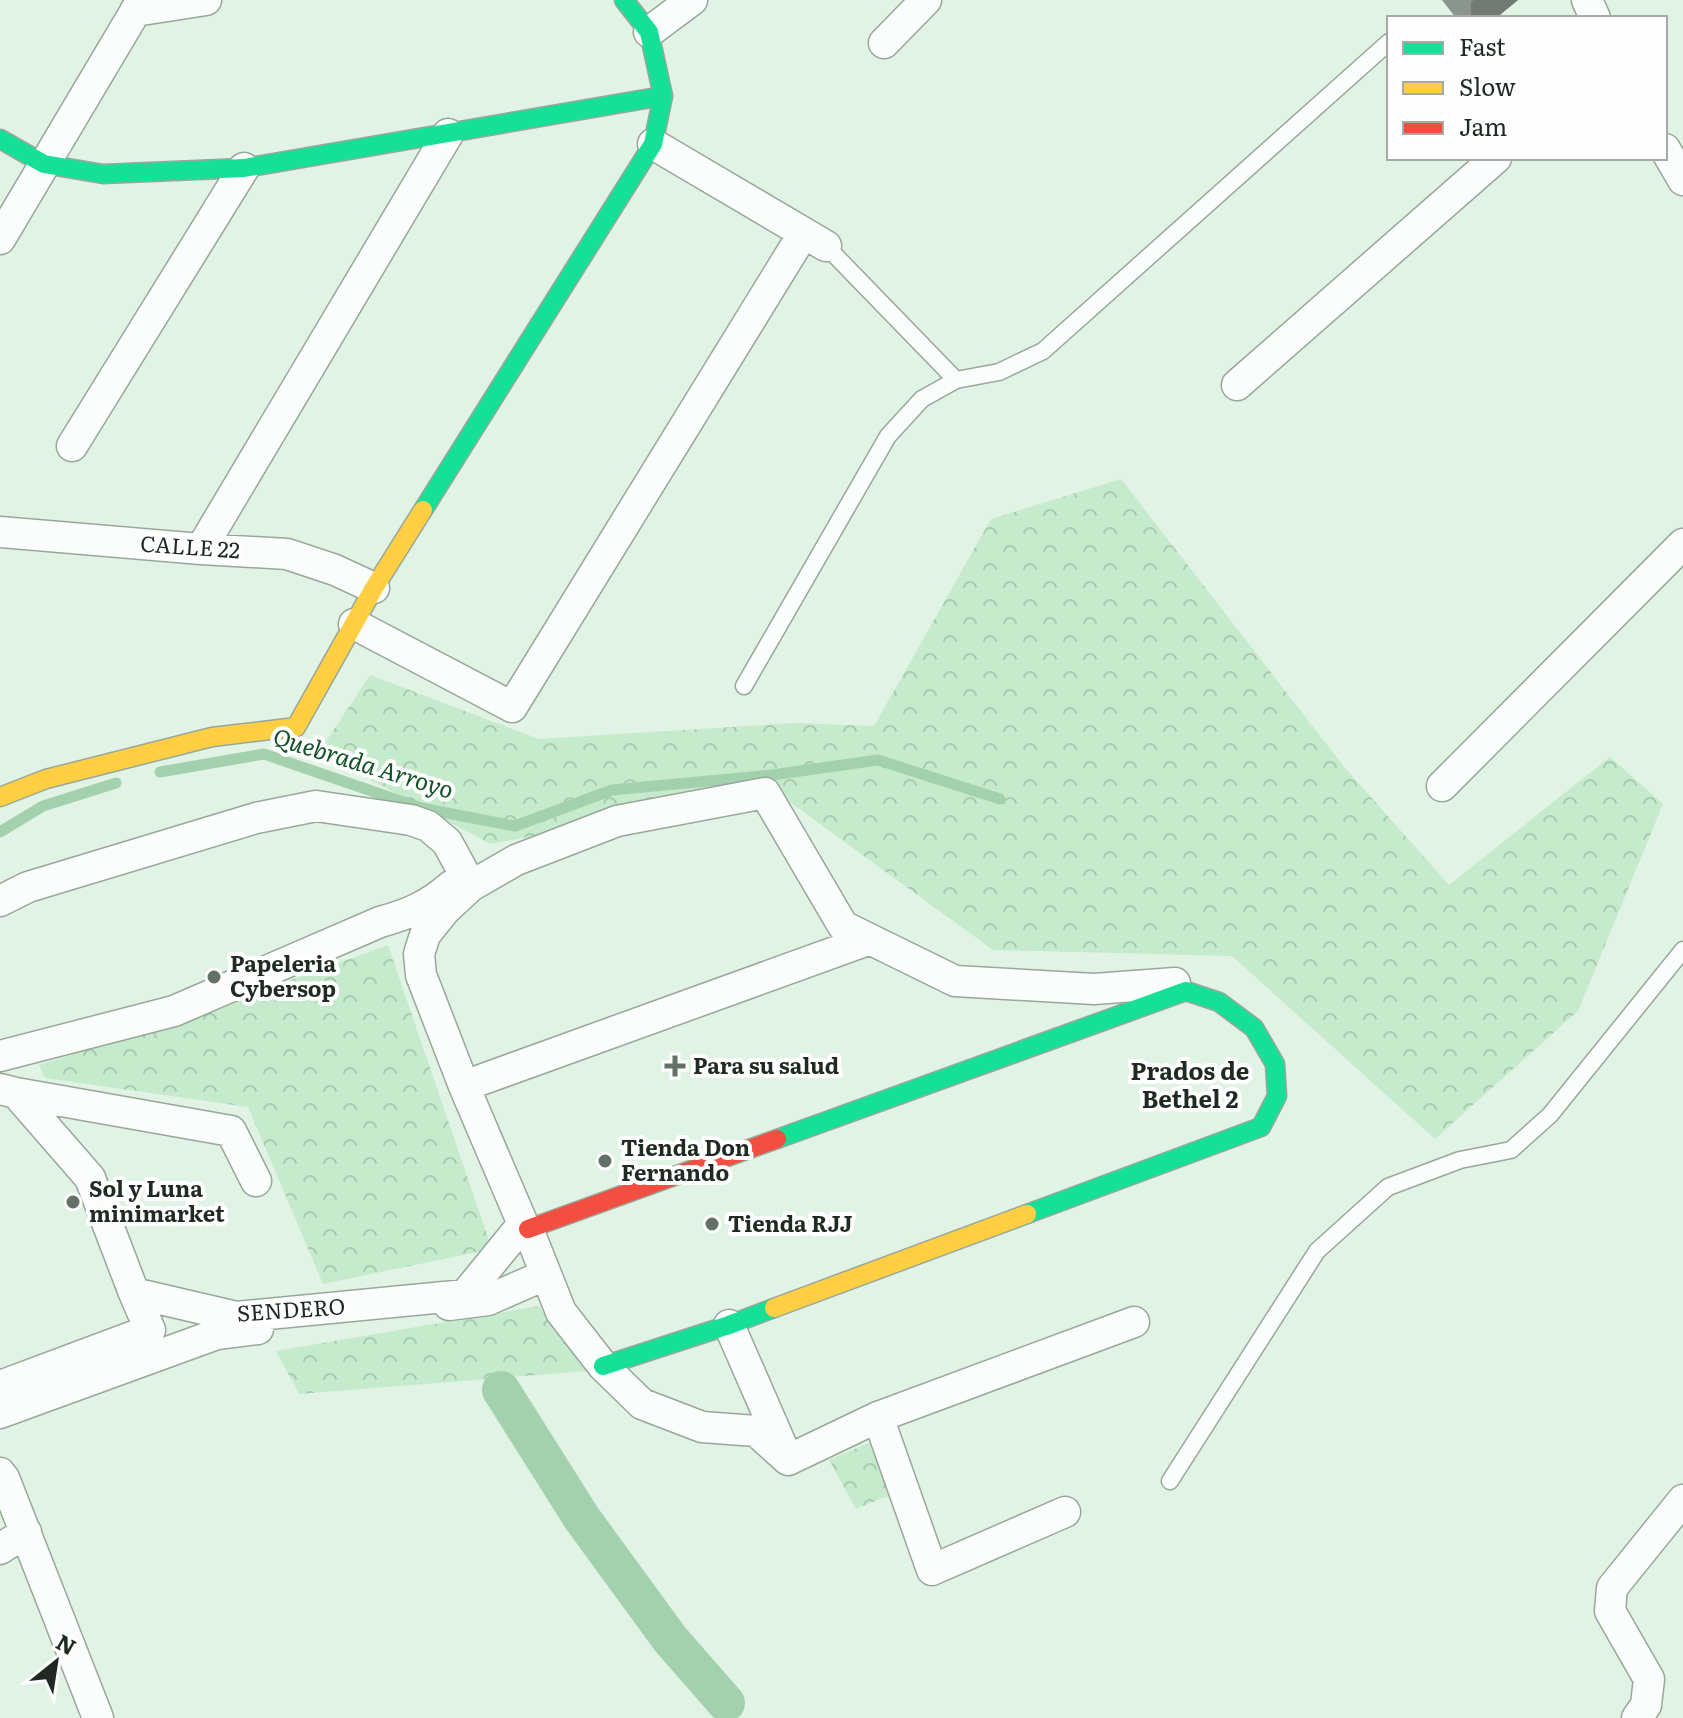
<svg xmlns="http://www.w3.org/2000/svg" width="1683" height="1718" font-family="Literata,serif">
<defs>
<pattern id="forest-crowns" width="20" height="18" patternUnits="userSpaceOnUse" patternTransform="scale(2)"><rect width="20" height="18" fill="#c5ebcc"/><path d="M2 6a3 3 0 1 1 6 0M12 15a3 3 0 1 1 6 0" fill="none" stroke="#a9caaf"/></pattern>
</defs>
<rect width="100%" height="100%" fill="#e1f3e4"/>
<path fill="url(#forest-crowns)" d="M1121,479L1345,768L1449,885L1610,757L1663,804L1578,1011L1435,1139L1232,956L993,950L776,792L490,844L319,752L370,675L539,739L794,723L874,726L991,519Z
M388,945L492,1249L323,1284L248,1107L45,1078L39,1065L152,1030Z
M539,1306L588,1371L299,1394L276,1351Z
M873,1441L893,1494L856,1509L829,1460Z"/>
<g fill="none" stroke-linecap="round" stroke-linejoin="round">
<path stroke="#a4d1ad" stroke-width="11" d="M160,772L264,754L421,808L515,826L612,790L772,775L878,760L1000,799
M0,832L43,806L116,783"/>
<path stroke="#a4d1ad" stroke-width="38" d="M501,1390L581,1517L670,1639L726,1703"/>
<defs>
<path id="lane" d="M826,246L956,380
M744,686L888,436L922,399L956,380L999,372L1043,351L1389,42
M1170,1481L1317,1251L1388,1187L1460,1160L1511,1150L1550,1115L1683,950"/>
<path id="street" d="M1587,0L1595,18
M135,11L206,0
M649,32L692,0
M884,43L926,0
M653,144L826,246
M1665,149L1683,180
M0,239L142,0
M1237,385L1496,158
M72,446L244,168
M0,532L201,549L287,554L335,570L374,588
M201,549L448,134
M354,624L512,707L803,234
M1442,786L1683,544
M0,901L28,887L256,818L316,806L411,820L428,826L447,842L471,886
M0,1056L174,1011L380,922C409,914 428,906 451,886
M464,1086L868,940
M0,1089L16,1093L90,1178L134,1293L237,1317L465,1295L523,1224
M16,1093L231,1131L256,1181
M449,1305L488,1300L545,1275
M1134,1322L878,1417L788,1460L756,1431L702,1427L642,1404L603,1366L561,1312L528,1229L523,1224L464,1086L421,975L419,954L425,935L445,910L471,886L516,860L617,821L765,793L843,926L955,981L1094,989L1175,983
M729,1325L784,1451
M0,1386L150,1330L134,1293
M0,1413L217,1334L258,1329
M878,1417L932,1570L1065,1512
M0,1473L4,1478L98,1718
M0,1549L26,1532
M1637,1718L1646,1705L1649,1679L1610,1611L1612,1588L1683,1500"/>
<path id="fast" d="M0,139L44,164L103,174L244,168L663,96
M423,510L653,144L663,96L649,32L624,0
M777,1139L1186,991L1219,1002L1254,1028L1275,1064L1277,1096L1261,1127L1027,1214
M603,1366L729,1325L774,1308"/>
<path id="slow" d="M0,797L46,779L212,737L296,727L374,588L423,510
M774,1308L1027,1214"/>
<path id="jam" d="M528,1229L777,1139"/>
</defs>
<use href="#lane" stroke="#99a79b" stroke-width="19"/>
<use href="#street" stroke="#99a79b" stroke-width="33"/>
<use href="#fast" stroke="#99a79b" stroke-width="21"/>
<use href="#slow" stroke="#99a79b" stroke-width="21"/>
<use href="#jam" stroke="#99a79b" stroke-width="21"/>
<use href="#lane" stroke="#fafdfb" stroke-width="16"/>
<use href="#street" stroke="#fafdfb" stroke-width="30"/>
<use href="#fast" stroke="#16e098" stroke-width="18"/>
<use href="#slow" stroke="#ffcf43" stroke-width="18"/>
<use href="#jam" stroke="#f24e42" stroke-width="18"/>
</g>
<path fill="#8a968d" d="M1442,0H1518L1496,18H1456Z"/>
<path fill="#717a73" d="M1474,0H1518L1496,18H1471V2Z"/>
<g fill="#637166" stroke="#fefefe" stroke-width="3">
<circle cx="214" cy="977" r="8"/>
<path d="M671 1054h8v8h8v8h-8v8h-8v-8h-8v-8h8z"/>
<circle cx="605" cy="1161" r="8"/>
<circle cx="73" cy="1202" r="8"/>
<circle cx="712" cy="1224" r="8"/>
</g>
<g text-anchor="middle" stroke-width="8" stroke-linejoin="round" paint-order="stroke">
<g font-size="22" fill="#1f2b22" stroke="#fefefe">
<text transform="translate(190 547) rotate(4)" y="8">CALLE 22</text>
<text transform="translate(291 1310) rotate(-4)" y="8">SENDERO</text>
</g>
<g font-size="22" font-weight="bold" fill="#1f2b22" stroke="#fefefe" text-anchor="start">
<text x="230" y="972">Papeleria<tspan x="230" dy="25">Cybersop</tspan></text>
<text x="693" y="1074">Para su salud</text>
<text x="621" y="1156">Tienda Don<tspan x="621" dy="25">Fernando</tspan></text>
<text x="89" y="1197">Sol y Luna<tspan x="89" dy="25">minimarket</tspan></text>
<text x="728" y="1232">Tienda RJJ</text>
</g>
<g font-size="24" font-style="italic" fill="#135128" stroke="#fefefe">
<text transform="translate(363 764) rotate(17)" y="8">Quebrada Arroyo</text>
</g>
<g font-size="24" font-weight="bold" fill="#1f2b22" stroke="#fefefe">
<text x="1190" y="1080">Prados de<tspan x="1190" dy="28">Bethel 2</tspan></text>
</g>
</g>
<rect x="1387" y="16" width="280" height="144" fill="#fefefe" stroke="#a5aaa6" stroke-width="2"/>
<rect x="1403" y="42" width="40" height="12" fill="#16e098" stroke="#a5aaa6" stroke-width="2"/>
<text x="1459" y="56" font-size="24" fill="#1f2b22">Fast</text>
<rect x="1403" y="82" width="40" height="12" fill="#ffcf43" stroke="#a5aaa6" stroke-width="2"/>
<text x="1459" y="96" font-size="24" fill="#1f2b22">Slow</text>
<rect x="1403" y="122" width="40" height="12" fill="#f24e42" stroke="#a5aaa6" stroke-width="2"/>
<text x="1459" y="136" font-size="24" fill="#1f2b22">Jam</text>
<g transform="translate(56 1662) rotate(30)" stroke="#fefefe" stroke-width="6" paint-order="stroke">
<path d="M0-6L14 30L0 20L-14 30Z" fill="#1f2b22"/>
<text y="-12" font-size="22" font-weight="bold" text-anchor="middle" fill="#1f2b22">N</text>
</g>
</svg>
